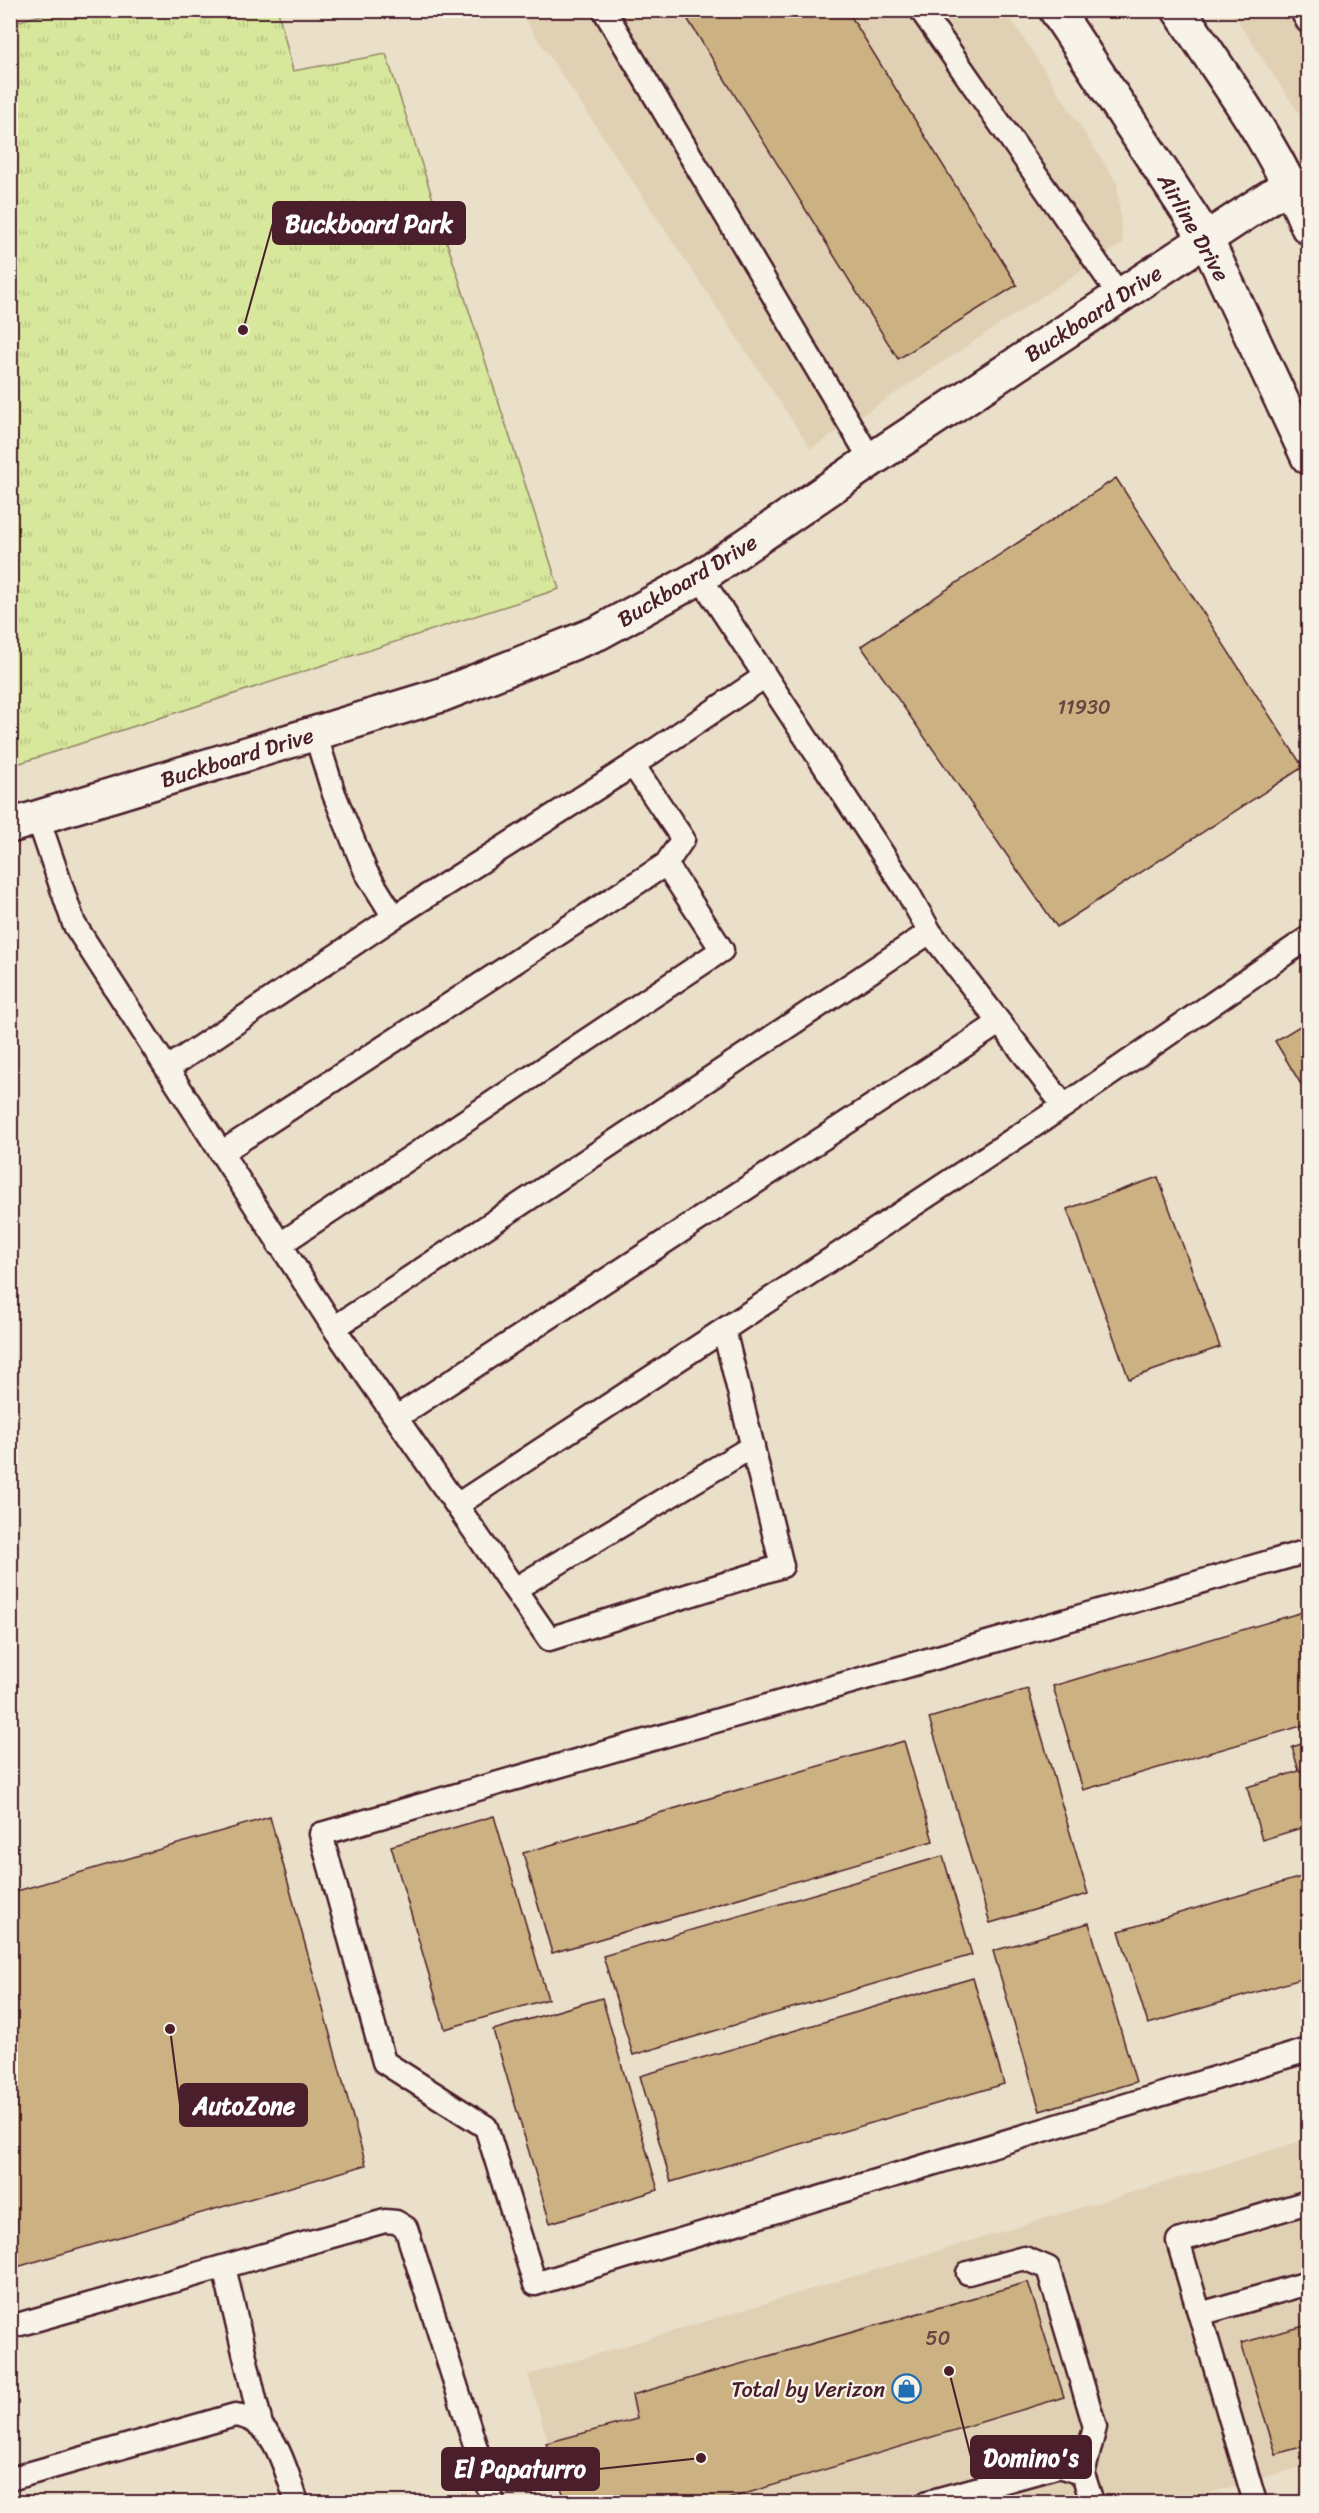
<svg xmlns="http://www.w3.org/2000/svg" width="1319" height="2513" font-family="Sriracha,sans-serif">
<defs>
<pattern id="park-tufts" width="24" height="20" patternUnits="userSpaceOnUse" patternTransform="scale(1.5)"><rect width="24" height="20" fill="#d7e79b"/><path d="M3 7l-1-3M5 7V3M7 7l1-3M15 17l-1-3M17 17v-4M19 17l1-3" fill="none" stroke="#bac686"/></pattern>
</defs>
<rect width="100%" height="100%" fill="#eadfc9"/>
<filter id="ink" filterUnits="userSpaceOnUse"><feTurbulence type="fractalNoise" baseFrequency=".0167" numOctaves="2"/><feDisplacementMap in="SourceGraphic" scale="12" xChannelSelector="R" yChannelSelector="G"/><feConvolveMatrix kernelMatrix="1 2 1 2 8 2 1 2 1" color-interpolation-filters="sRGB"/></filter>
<g filter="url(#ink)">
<path fill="#e1d1b4" d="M519,11H1006L1117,183L1123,243L811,449Z
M1231,11H1308V127Z
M1308,2139V2465L1178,2502H566L528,2375Z"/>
<path fill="url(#park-tufts)" stroke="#908363" stroke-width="1.5" d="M57,11H278L293,71L386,54L559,589L11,766V23Z"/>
<path fill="#ccb182" stroke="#4a1f2b" stroke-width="1.5" d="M682,10H847L1017,285L898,359Z
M1116,478L1303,767L1057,927L861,646Z
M1308,1021V1096L1275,1041Z
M1158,1177L1220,1347L1129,1379L1067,1209Z
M1306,1611L1308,1620V1724L1083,1790L1053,1686Z
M1028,1689L1088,1894L990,1923L929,1718Z
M904,1741L933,1841L552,1953L523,1853Z
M1308,1742V1826L1262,1840L1247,1787L1299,1771L1292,1747Z
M494,1816L548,1999L445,2029L391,1846Z
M270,1817L366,2165L10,2269V1893Z
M943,1856L972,1955L633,2055L603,1956Z
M1308,1875V1977L1148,2024L1119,1931Z
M1089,1923L1136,2082L1040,2111L993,1951Z
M973,1978L1004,2084L671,2182L640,2076Z
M602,1998L658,2190L550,2223L493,2030Z
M1028,2282L1064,2397L718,2502H566L546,2443L637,2419L632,2395Z
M1308,2325V2445L1276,2454L1241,2343Z"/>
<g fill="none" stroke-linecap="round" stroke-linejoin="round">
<defs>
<path id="lane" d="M604,10L871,460
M921,10L1120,296
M1301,10L1308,22
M700,577L907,891L930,932L1064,1106
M315,733L334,794L366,872L394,917
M633,765L764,677
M38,818L74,924L334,1328L549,1639L782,1566L724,1330
M168,1068L394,917L633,765L683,839L666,864L221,1153
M279,1245L722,950L666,864
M334,1328L930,932
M397,1417L999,1023
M457,1505L1064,1106L1308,938
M1308,1551L321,1834L384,2062L486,2127L535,2284L1308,2050
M515,1589L753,1446
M224,2267L261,2425
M968,2273L1024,2258L1048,2268L1095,2427L1083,2474
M1200,2314L1308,2283
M10,2327L385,2221L396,2222L406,2228L493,2502
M10,2479L235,2415C276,2419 285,2470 297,2502
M928,2502L1060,2466L1083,2474L1092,2502
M1255,2502L1178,2241L1308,2202"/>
<path id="secondary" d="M1056,10L1206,239L1308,457
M1179,10C1226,81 1277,148 1308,227
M10,826L441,695L598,633L700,577L871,460L1291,183"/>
</defs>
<use href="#lane" stroke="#4a1f2b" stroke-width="27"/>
<use href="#secondary" stroke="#4a1f2b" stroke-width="38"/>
<use href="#lane" stroke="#f7f3e8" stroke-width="22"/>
<use href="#secondary" stroke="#f7f3e8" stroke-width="33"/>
</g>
</g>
<defs>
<symbol id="shop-ring" viewBox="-11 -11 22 22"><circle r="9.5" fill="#f7f3e8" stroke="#1f6fb2" stroke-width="1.5"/><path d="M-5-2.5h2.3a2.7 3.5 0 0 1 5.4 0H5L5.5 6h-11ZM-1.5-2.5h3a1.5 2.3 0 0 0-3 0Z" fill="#1f6fb2"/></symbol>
</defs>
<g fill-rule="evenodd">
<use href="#shop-ring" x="890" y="2372" width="33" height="33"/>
</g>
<g text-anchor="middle" stroke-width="4.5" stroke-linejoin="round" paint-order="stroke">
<g font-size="20" fill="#6a4441">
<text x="1084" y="714">11930</text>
<text x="938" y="2345">50</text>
</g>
<g font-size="22" fill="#4a1f2b" stroke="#f7f3e8">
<text transform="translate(1194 227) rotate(60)" y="8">Airline Drive</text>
<text transform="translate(1093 313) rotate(-33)" y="8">Buckboard Drive</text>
<text transform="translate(687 580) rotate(-31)" y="8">Buckboard Drive</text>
<text transform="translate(237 757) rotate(-17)" y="8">Buckboard Drive</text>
</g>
<g font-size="22" fill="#4a1f2b" stroke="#f7f3e8" text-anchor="end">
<text x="885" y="2397">Total by Verizon</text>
</g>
</g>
<path fill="none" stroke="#4a1f2b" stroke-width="2" d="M243 330L273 223M170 2029L180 2105M949 2371L971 2457M701 2458L599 2469"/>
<g fill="#4a1f2b" stroke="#f7f3e8" stroke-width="2">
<circle cx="243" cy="330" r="6"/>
<circle cx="170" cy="2029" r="6"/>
<circle cx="949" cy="2371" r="6"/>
<circle cx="701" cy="2458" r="6"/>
</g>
<g fill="#4a1f2b" stroke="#4a1f2b" stroke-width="2">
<rect x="273" y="202" width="192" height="42" rx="6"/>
<rect x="180" y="2084" width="127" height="42" rx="6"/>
<rect x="971" y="2436" width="120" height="42" rx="6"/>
<rect x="442" y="2448" width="157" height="42" rx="6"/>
</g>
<g font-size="24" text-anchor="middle" font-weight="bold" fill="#fff">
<text x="369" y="232">Buckboard Park</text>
<text x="244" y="2114">AutoZone</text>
<text x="1031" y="2466">Domino's</text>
<text x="520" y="2477">El Papaturro</text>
</g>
<rect width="1319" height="2513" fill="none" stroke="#f7f3e8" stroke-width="36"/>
<rect x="18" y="18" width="1283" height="2477" fill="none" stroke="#4a1f2b" stroke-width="2" filter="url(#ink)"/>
</svg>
